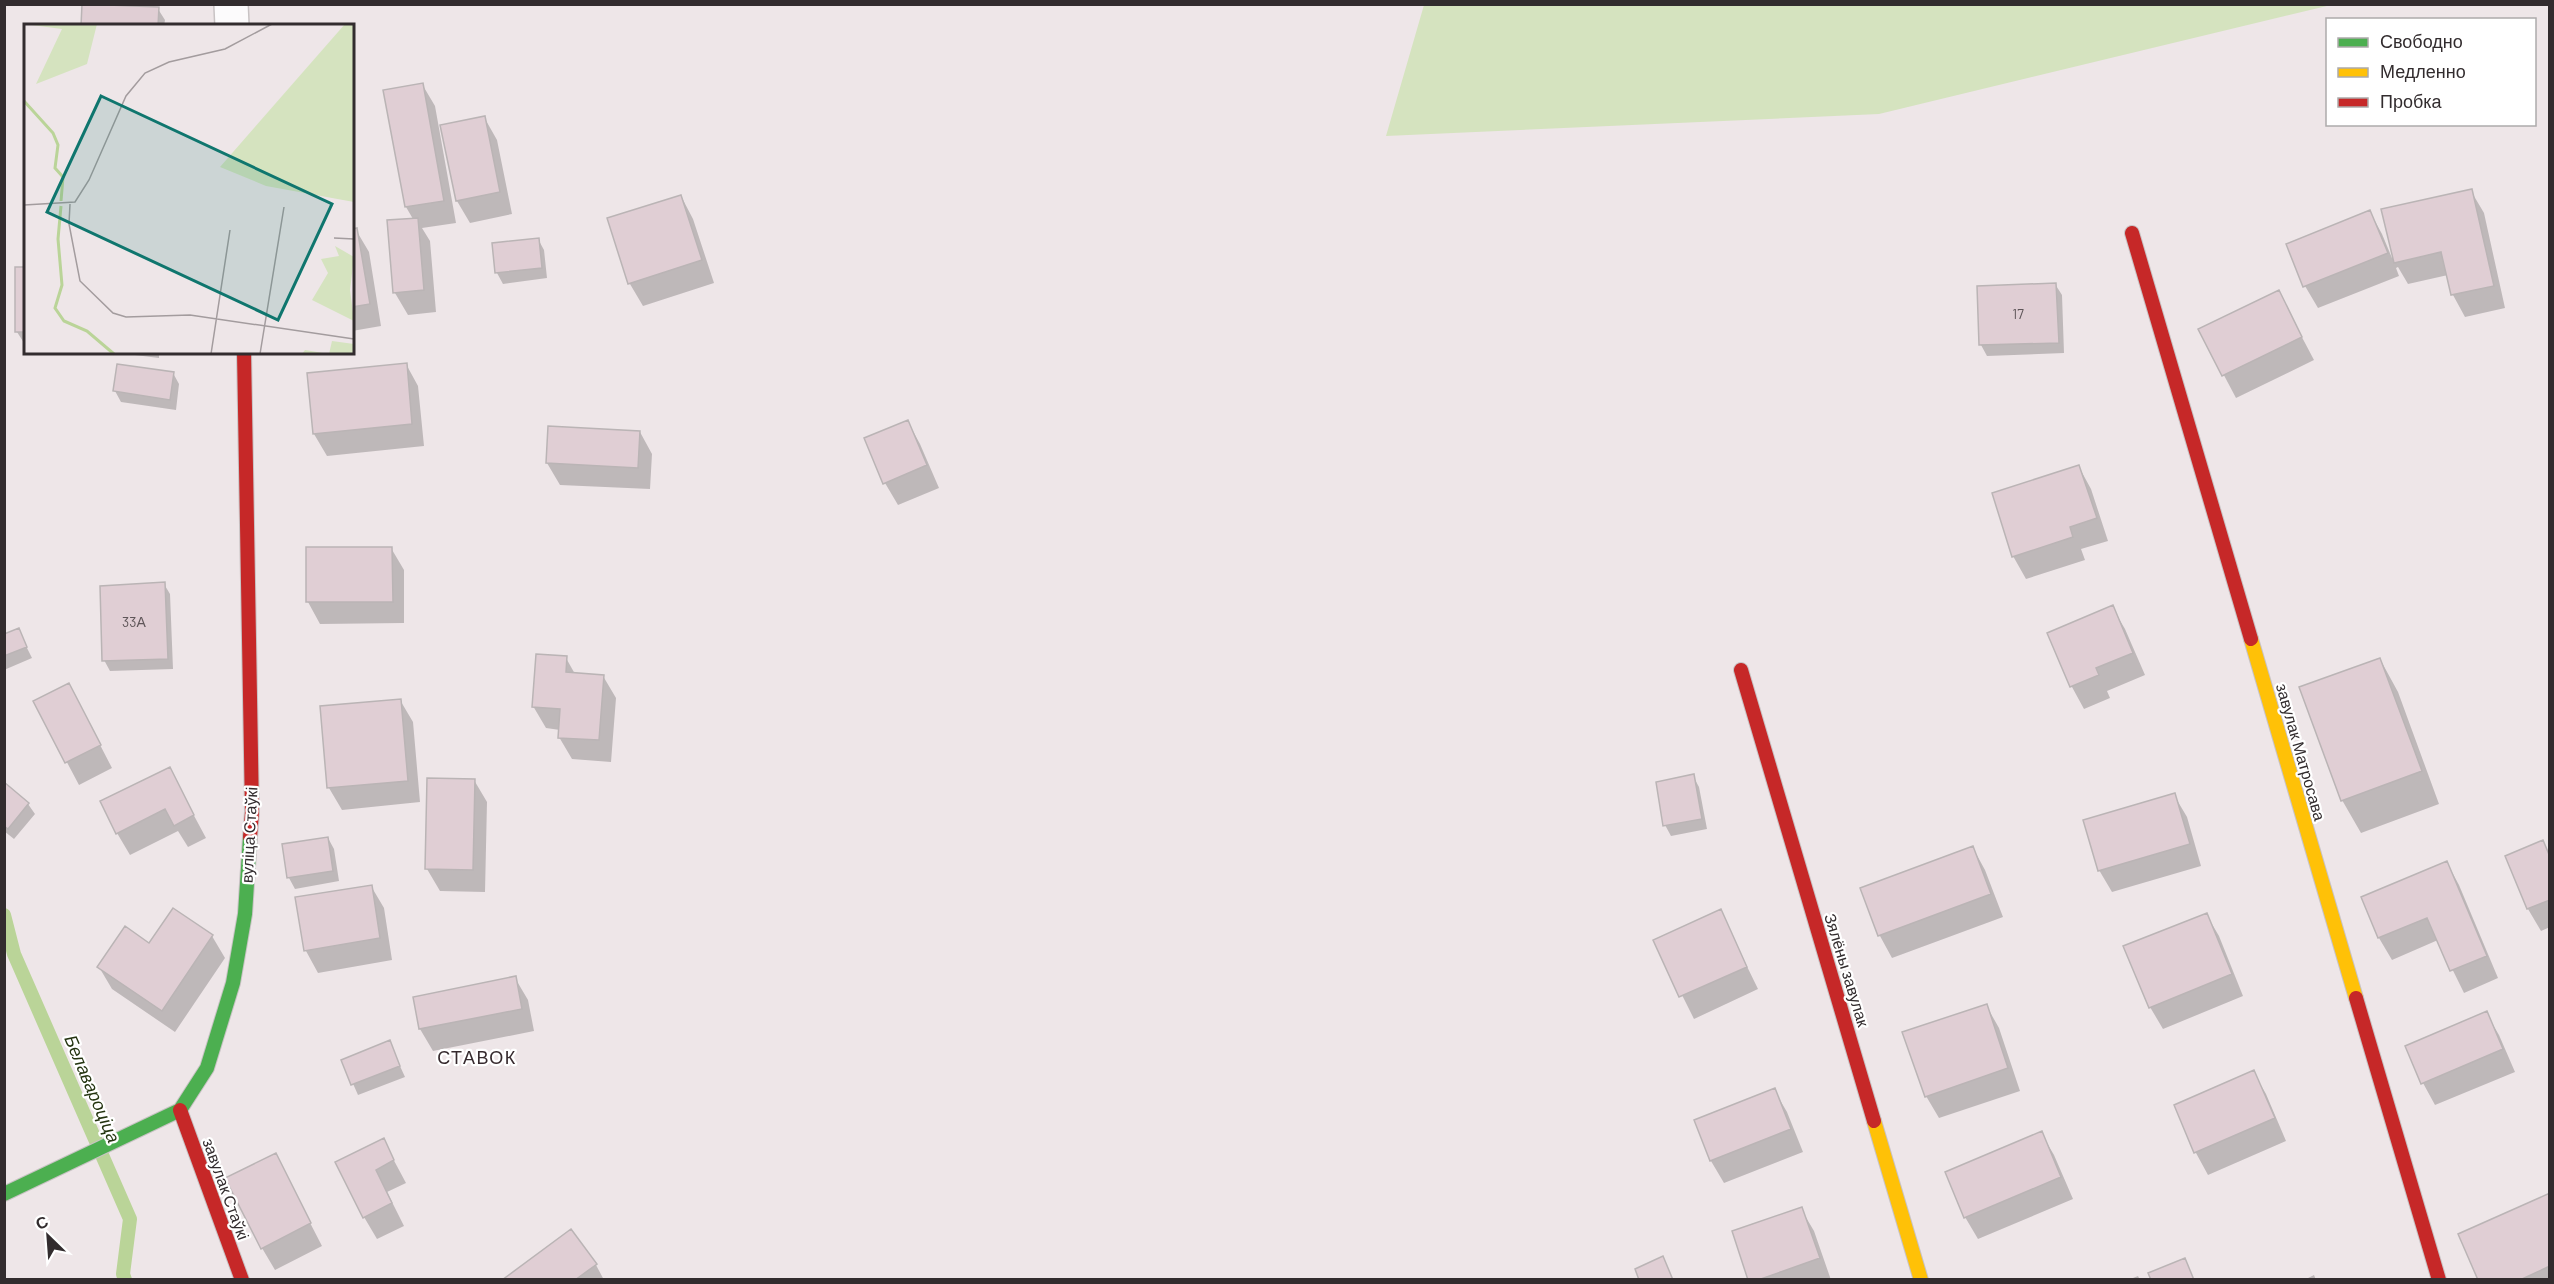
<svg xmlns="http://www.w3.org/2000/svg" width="2554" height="1284" font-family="Barlow,sans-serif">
<rect width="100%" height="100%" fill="#eee6e8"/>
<path fill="#d5e3bf" d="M1424,5V4L2331,5L1879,114L1386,136Z"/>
<path fill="#0003" d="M158,9L165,20L164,26H83Z
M422,84L435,106L456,223L422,228L430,241L436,312L408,315L395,293L413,219L406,207L385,91Z
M484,117L497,140L512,214L470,223L457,201L442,126Z
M2471,191L2484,213L2505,308L2465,317L2453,295L2448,275L2408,284L2398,267L2396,268L2399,276L2318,308L2305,286L2288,245L2370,212L2382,234L2392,258Z
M681,196L693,219L714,283L643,306L630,284L609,219Z
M352,230H356L369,252L381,326L352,331Z
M538,239L544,250L547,278L503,284L497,273Z
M26,269V346L17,332Z
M2055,284L2062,295L2064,353L1987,356L1981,345L1979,288Z
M2278,292L2314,360L2236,398L2200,330Z
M29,352H78V353L30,354Z
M111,352H159V358Z
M406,364L418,386L424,446L327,456L314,434Z
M173,373L179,384L176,410L121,402L115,391Z
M908,422L920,444L939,488L898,505L885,483L866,439Z
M640,432L652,454L650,489L560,485L547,463Z
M2079,467L2091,489L2108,541L2081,549L2085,560L2026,579L2013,556Z
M391,548L404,570V623L320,624L308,602Z
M164,584L170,594L173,669L110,671L104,660Z
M2112,607L2125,629L2145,675L2107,691L2110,698L2084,709L2072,687L2049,633Z
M18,630L32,658L4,670V635Z
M566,658L575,674L603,676L616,698L611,762L572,759L559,737L560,730L546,728L533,706Z
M2380,659L2398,692L2439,804L2361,833L2342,800Z
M69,685L112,768L79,785L35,702Z
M400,700L413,722L420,802L342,810L329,788Z
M169,769L206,838L188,847L178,831L130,855L117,833Z
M1693,776L1699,787L1707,829L1671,836L1665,825Z
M474,780L487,802L485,892L440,891L427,869Z
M4,784L28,804L35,814L14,839L4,831Z
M2174,795L2187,817L2201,866L2112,892L2099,870Z
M328,838L334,849L339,881L295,889L289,878L284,845Z
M2542,842L2550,855V927L2541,931L2528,909L2507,857Z
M1973,848L1985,870L2003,917L1892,958L1880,936L1862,889Z
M2447,863L2459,885L2498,978L2464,993L2438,940L2392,960L2379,938L2363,898Z
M371,886L384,908L392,960L318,973L306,951Z
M1720,911L1758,989L1694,1019L1655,941Z
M2206,914L2219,936L2243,996L2163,1029L2150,1007Z
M212,936L225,958L175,1032L112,989L99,967Z
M515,978L528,1000L534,1031L433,1051L420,1029Z
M1986,1005L1999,1028L2020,1091L1939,1118L1926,1096Z
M2486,1013L2499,1035L2515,1072L2435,1105L2423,1083Z
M389,1042L405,1077L358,1095L343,1061Z
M2253,1072L2266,1094L2286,1141L2208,1175L2196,1153L2176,1106Z
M1774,1090L1787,1112L1803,1152L1724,1183L1711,1161L1696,1121Z
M2041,1133L2054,1155L2073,1199L1978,1239L1965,1217Z
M383,1140L406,1183L387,1192L404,1226L377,1239L364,1217Z
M275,1155L322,1246L275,1270L262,1248Z
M2550,1195V1280H2480Z
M1801,1209L1814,1231L1831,1280H1750Z
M596,1265L604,1280H504Z
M2314,1275L2316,1280H2304Z
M2138,1276L2140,1280H2128Z"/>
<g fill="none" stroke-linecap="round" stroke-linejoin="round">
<path stroke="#bad498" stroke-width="14" d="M4,915L14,954L130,1219L123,1274L125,1280"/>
</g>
<path fill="#e0ced4" stroke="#bab4b5" stroke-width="1.5" d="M82,4L159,7L158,26H81Z
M423,83L444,201L405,207L383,90Z
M485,116L500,192L456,201L440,125Z
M2472,189L2494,286L2451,295L2441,252L2394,263L2381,209Z
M681,195L702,260L628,284L607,218Z
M2370,210L2388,253L2303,287L2286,244Z
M418,218L424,290L393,293L387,220Z
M357,228L370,304L352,307V229Z
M539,238L542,268L495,273L492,243Z
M15,267H26V332H15Z
M2056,283L2059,343L1979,345L1977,286Z
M2279,290L2302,337L2222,376L2198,329Z
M407,363L412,424L313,434L307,373Z
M117,364L174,372L170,400L113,391Z
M908,420L927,465L883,484L864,438Z
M548,426L640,431L638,468L546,463Z
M2079,465L2097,518L2070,527L2073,537L2012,557L1992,493Z
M306,547H392L393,602H306Z
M165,582L168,659L102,661L100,586Z
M2113,605L2133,653L2096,668L2099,675L2070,687L2047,633Z
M19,628L27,647L4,656V634Z
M536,654L567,656L566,672L604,675L599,740L558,738L560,709L532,707Z
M2380,658L2422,771L2341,801L2299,687Z
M69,683L101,745L65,763L33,701Z
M401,699L408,781L327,788L320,706Z
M170,767L194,815L174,826L165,809L116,834L100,801Z
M1694,774L1702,819L1663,826L1656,782Z
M427,778L475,779L473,870L425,869Z
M4,782L29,803L8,829L4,826Z
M2175,793L2190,844L2098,871L2083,820Z
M328,837L333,871L287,878L282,844Z
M2543,840L2550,857V900L2527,909L2505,856Z
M1973,846L1991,894L1878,936L1860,888Z
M2447,861L2487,956L2450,971L2427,918L2378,938L2361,897Z
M372,885L380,938L304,951L295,897Z
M173,908L213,935L162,1011L97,967L125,926L149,943Z
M1721,909L1747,967L1679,997L1653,940Z
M2207,913L2232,974L2149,1008L2123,946Z
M516,976L522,1009L419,1029L413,997Z
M1987,1004L2008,1068L1925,1097L1902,1032Z
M2487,1011L2503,1049L2421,1084L2405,1046Z
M390,1040L400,1066L351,1085L341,1060Z
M2254,1070L2275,1118L2194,1153L2174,1105Z
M1775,1088L1791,1129L1710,1161L1694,1120Z
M2042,1131L2061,1177L1964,1218L1945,1172Z
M384,1138L394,1160L376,1170L392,1203L363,1218L335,1162Z
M276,1153L311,1223L261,1249L225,1178Z
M2550,1193V1266L2520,1280H2478L2458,1234Z
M1802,1207L1820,1258L1758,1280H1748L1732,1231Z
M571,1229L597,1264L575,1280H502Z
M1663,1256L1673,1280H1639L1635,1269Z
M2185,1258L2194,1280H2151L2148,1273Z"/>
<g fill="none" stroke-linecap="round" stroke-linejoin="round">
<defs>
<path id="street" d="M231,4L232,26"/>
<path id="fast" d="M4,1194L180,1110L207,1068L233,983L245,914L250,837"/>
<path id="slow" d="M2251,639L2356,998
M1874,1121L1921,1280"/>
<path id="jam" d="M2132,233L2251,639
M244,352L252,812L250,837
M1741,670L1874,1121
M2356,998L2439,1280
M180,1110L242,1280"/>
</defs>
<use href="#street" stroke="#c8c3c4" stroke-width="36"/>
<use href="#fast" stroke="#c8c3c4" stroke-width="16"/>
<use href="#slow" stroke="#c8c3c4" stroke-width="16"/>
<use href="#jam" stroke="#c8c3c4" stroke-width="16"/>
<use href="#street" stroke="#fcfbfc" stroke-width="33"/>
<use href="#fast" stroke="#4caf50" stroke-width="14"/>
<use href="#slow" stroke="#ffc107" stroke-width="14"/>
<use href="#jam" stroke="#c62828" stroke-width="14"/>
</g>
<g text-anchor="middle" stroke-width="4.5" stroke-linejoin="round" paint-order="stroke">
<g font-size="14" fill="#5f5659">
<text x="2018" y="319">17</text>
<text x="134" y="627">33А</text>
</g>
<g font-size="16" fill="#322c2e" stroke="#fff">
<text transform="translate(2301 752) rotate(74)" y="6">завулак Матросава</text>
<text transform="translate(249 835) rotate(-87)" y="6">вуліца Стаўкі</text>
<text transform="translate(1847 970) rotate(73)" y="6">Зялёны завулак</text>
<text transform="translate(226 1189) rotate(70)" y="6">завулак Стаўкі</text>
</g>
<g font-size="18" letter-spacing="1.5" fill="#362a2e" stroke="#fff">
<text x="477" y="1064">СТАВОК</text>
</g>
<g font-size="18" font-style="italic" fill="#243410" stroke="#fff">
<text transform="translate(92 1089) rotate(67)" y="6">Белавароціца</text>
</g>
</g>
<g transform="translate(24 24)">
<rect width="330" height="330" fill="#eee6e8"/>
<path d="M0,0H73L63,40L12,60L38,5ZM321,0H330V178L242,162L196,143ZM311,222L330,233L326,266L330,297L288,276L304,249L297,235L315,232ZM308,317L330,320V330H278L281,326L305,330Z" fill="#d5e3bf"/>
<path fill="none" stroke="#bad498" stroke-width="3" d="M0,77L29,109L34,121L31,144L39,153L37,177M37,182L34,215L38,261L31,284L40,297L63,307L90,330"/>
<path fill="none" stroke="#a39c9e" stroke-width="1.5" d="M46,180L45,200L56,257L89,289L102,293L166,291L330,315M0,181L51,178L65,156L102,72L121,49L145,38L201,25L248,0M310,214L330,215M187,330L206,206M236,330L260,183"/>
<path fill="#0f766e" fill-opacity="0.15" stroke="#0f766e" stroke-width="3" d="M77,72L308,180L254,296L23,188Z"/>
<rect width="330" height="330" fill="none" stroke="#322c2e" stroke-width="3"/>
</g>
<rect width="2554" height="1284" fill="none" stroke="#322c2e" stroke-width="12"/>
<rect x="2326" y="18" width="210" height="108" fill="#ffffff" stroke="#adabab" stroke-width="1.5"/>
<rect x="2338" y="38" width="30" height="9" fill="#4caf50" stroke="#adabab" stroke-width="1.5"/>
<text x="2380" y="48" font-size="18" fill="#322c2e">Свободно</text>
<rect x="2338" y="68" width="30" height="9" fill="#ffc107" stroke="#adabab" stroke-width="1.5"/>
<text x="2380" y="78" font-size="18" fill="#322c2e">Медленно</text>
<rect x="2338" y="98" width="30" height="9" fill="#c62828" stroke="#adabab" stroke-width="1.5"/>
<text x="2380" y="108" font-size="18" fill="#322c2e">Пробка</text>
<g transform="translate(48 1236) rotate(335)" stroke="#ffffff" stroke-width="4.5" paint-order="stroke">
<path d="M0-4.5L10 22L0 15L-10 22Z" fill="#322c2e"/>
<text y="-9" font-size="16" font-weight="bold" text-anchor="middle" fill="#322c2e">С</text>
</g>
</svg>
